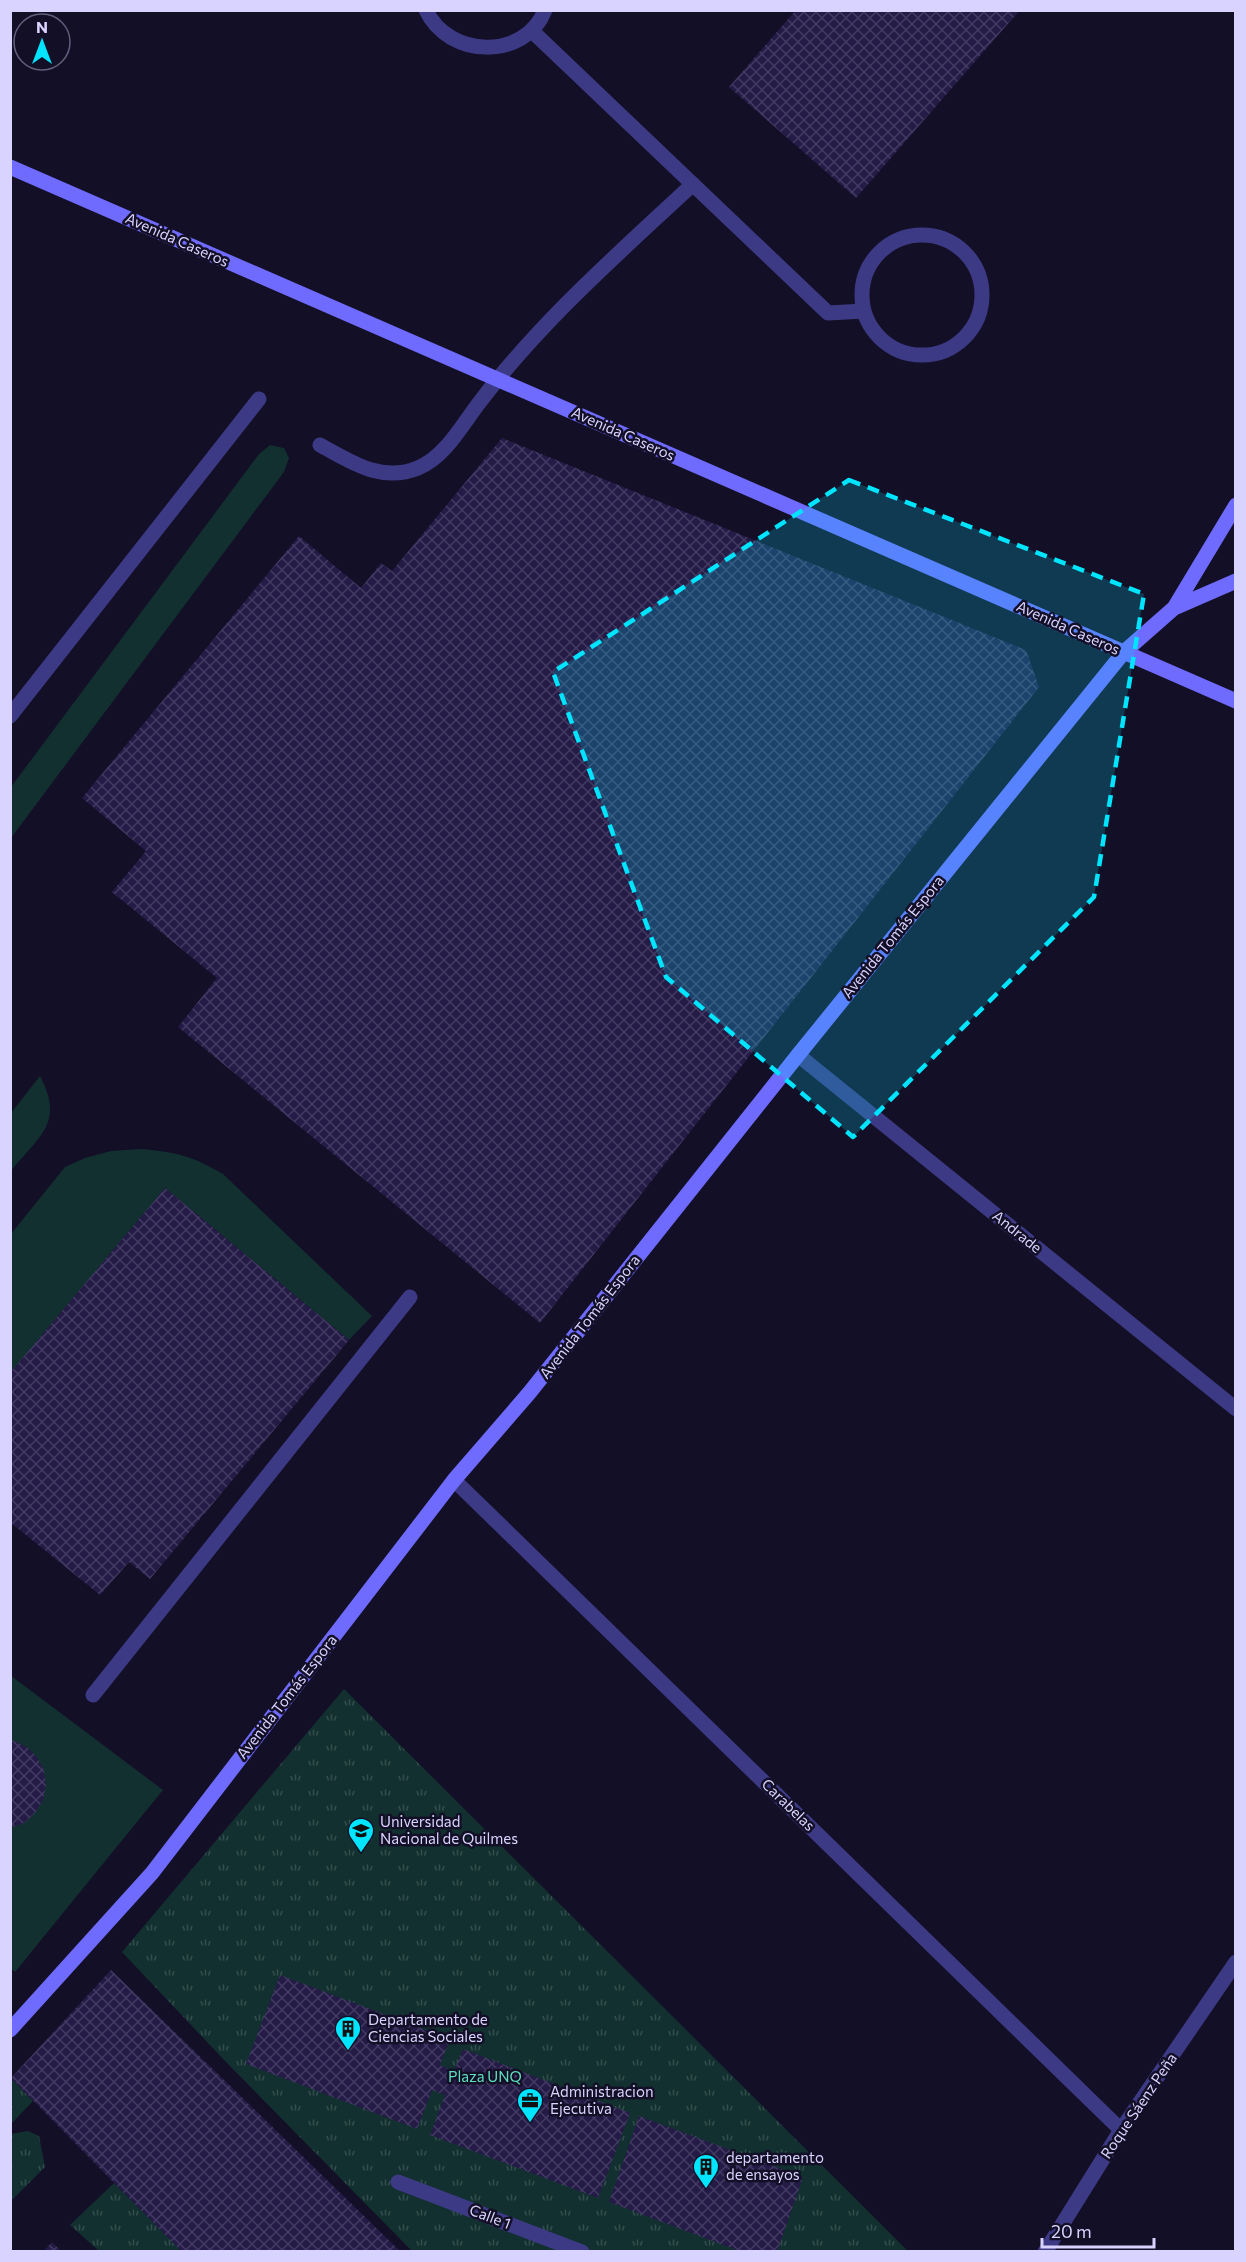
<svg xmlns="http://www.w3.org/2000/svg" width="1246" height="2262" font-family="Commissioner,sans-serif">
<defs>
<pattern id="grass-tufts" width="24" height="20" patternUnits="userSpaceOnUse" patternTransform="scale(1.5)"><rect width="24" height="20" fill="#12302f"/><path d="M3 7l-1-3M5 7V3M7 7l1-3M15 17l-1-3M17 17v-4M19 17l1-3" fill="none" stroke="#344d4e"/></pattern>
<pattern id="building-cross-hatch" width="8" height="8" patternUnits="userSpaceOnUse" patternTransform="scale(1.5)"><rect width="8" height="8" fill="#241b47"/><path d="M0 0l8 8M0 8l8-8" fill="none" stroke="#433b63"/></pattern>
</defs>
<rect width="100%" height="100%" fill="#130f26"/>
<path fill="url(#grass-tufts)" d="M344,1689L908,2251H412L226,2062L122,1952Z
M11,2078L33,2101L11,2124L10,2079Z
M28,2131L39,2136L45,2167L11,2201V2134Z
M114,2183L182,2251H99L70,2225Z"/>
<path fill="#12302f" d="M270,445L284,448L289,458L284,472L11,838V787L259,454Z
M40,1076C65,1123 39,1136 11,1171V1113Z
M141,1149C177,1152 192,1156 223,1174L372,1316L349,1340L165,1188L11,1373V1234L65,1167L85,1158L111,1151Z
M10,1675L163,1790L15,1972L10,1968Z"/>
<path fill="url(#building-cross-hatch)" d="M796,10H1020L856,198L729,87Z
M502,438L1026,650L1039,687L540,1323L178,1027L217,978L112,892L146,851L82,798L299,536L361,588L381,563L392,571Z
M165,1188L349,1340L150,1579L129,1562L100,1595L10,1522V1373Z
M10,1739L27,1747L37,1757L44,1770L46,1785L43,1800L35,1813L24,1823L10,1828Z
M111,1970L401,2252H182L11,2078Z
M280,1975L450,2039L440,2065L454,2071L463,2049L630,2113L598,2198L430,2135L445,2095L432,2090L417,2129L246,2064Z
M639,2116L803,2177L777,2252H742L609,2202Z
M52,2242L62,2252H43Z"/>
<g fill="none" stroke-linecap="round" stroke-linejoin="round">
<path stroke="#3d3a85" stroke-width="15" d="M426,10C448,58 525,61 545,10
M532,31L828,313L864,311
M862 295a60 60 0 1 1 120 0a60 60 0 1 1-120 0Z
M320,445C351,462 381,483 418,468C445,457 462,425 479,403C541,321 618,254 693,184
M10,716L259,399
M93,1695L410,1297"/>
<path stroke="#3d3a85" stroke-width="15" d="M798,1055L1236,1409
M454,1480L1121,2130
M398,2182L582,2252
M1045,2252L1121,2130L1236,1962"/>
<path stroke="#6f6bff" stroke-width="15" d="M10,167L1236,701
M1174,608L1236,581
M10,2030L152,1873L454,1480L530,1392L798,1055L1124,652L1174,608L1236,505"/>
</g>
<path fill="#00e5ff" fill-opacity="0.2" stroke="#00e5ff" stroke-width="4.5" stroke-dasharray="12 8" stroke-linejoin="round" d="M849,480L1144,594L1094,897L853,1137L666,977L553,672Z"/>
<defs>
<symbol id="university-pin" viewBox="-11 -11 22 30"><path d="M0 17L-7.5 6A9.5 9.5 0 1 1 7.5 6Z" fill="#00e5ff" stroke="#130f26"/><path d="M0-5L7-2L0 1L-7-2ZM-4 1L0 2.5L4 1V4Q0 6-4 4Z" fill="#111"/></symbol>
<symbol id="building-pin" viewBox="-11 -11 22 30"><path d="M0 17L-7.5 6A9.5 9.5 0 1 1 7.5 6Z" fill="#00e5ff" stroke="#130f26"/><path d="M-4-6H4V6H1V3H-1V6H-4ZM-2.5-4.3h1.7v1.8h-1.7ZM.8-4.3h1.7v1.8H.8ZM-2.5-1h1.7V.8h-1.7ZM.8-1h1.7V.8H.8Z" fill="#111"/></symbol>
<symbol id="office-pin" viewBox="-11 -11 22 30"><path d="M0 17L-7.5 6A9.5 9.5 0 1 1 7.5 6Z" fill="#00e5ff" stroke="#130f26"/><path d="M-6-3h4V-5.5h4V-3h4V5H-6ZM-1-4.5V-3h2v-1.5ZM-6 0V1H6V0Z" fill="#111"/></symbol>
</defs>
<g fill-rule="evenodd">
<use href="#university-pin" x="346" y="1816" width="30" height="40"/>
<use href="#building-pin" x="333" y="2014" width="30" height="40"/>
<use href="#office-pin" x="515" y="2086" width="30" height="40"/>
<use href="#building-pin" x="691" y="2152" width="30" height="40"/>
</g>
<g text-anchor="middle" stroke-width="5" stroke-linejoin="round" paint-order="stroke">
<g font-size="15" fill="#d9d4ff" stroke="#130f26">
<text transform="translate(177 240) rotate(24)" y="5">Avenida Caseros</text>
<text transform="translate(623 434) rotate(24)" y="5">Avenida Caseros</text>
<text transform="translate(1068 628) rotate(24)" y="5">Avenida Caseros</text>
<text transform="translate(893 937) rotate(-51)" y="5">Avenida Tomás Espora</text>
<text transform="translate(1017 1232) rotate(39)" y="5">Andrade</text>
<text transform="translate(590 1317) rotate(-52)" y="5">Avenida Tomás Espora</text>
<text transform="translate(287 1697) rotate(-52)" y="5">Avenida Tomás Espora</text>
<text transform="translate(788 1805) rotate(44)" y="5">Carabelas</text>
<text transform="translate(1139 2106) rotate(-56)" y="5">Roque Sáenz Peña</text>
<text transform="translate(490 2217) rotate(21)" y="5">Calle 1</text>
</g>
<g font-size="15" fill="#d9d4ff" stroke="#130f26" text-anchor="start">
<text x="380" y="1827">Universidad<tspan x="380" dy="17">Nacional de Quilmes</tspan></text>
<text x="368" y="2025">Departamento de<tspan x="368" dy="17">Ciencias Sociales</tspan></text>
<text x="550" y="2097">Administracion<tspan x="550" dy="17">Ejecutiva</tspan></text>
<text x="726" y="2163">departamento<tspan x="726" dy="17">de ensayos</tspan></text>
</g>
<g font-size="15" fill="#5fe0c0" stroke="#130f26">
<text x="485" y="2082">Plaza UNQ</text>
</g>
</g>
<rect width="1246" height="2262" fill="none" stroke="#d9d4ff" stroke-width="24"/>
<g transform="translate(42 42)"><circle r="28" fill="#130f26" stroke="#625e7d" stroke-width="1.5"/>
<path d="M0-4.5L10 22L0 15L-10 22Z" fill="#00e5ff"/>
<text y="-9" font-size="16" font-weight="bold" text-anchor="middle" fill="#d9d4ff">N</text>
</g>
<path d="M1042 2238v9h112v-9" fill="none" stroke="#d9d4ff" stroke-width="3"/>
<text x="1051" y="2238" font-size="18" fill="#d9d4ff" stroke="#130f26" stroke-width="4.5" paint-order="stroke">20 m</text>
</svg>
